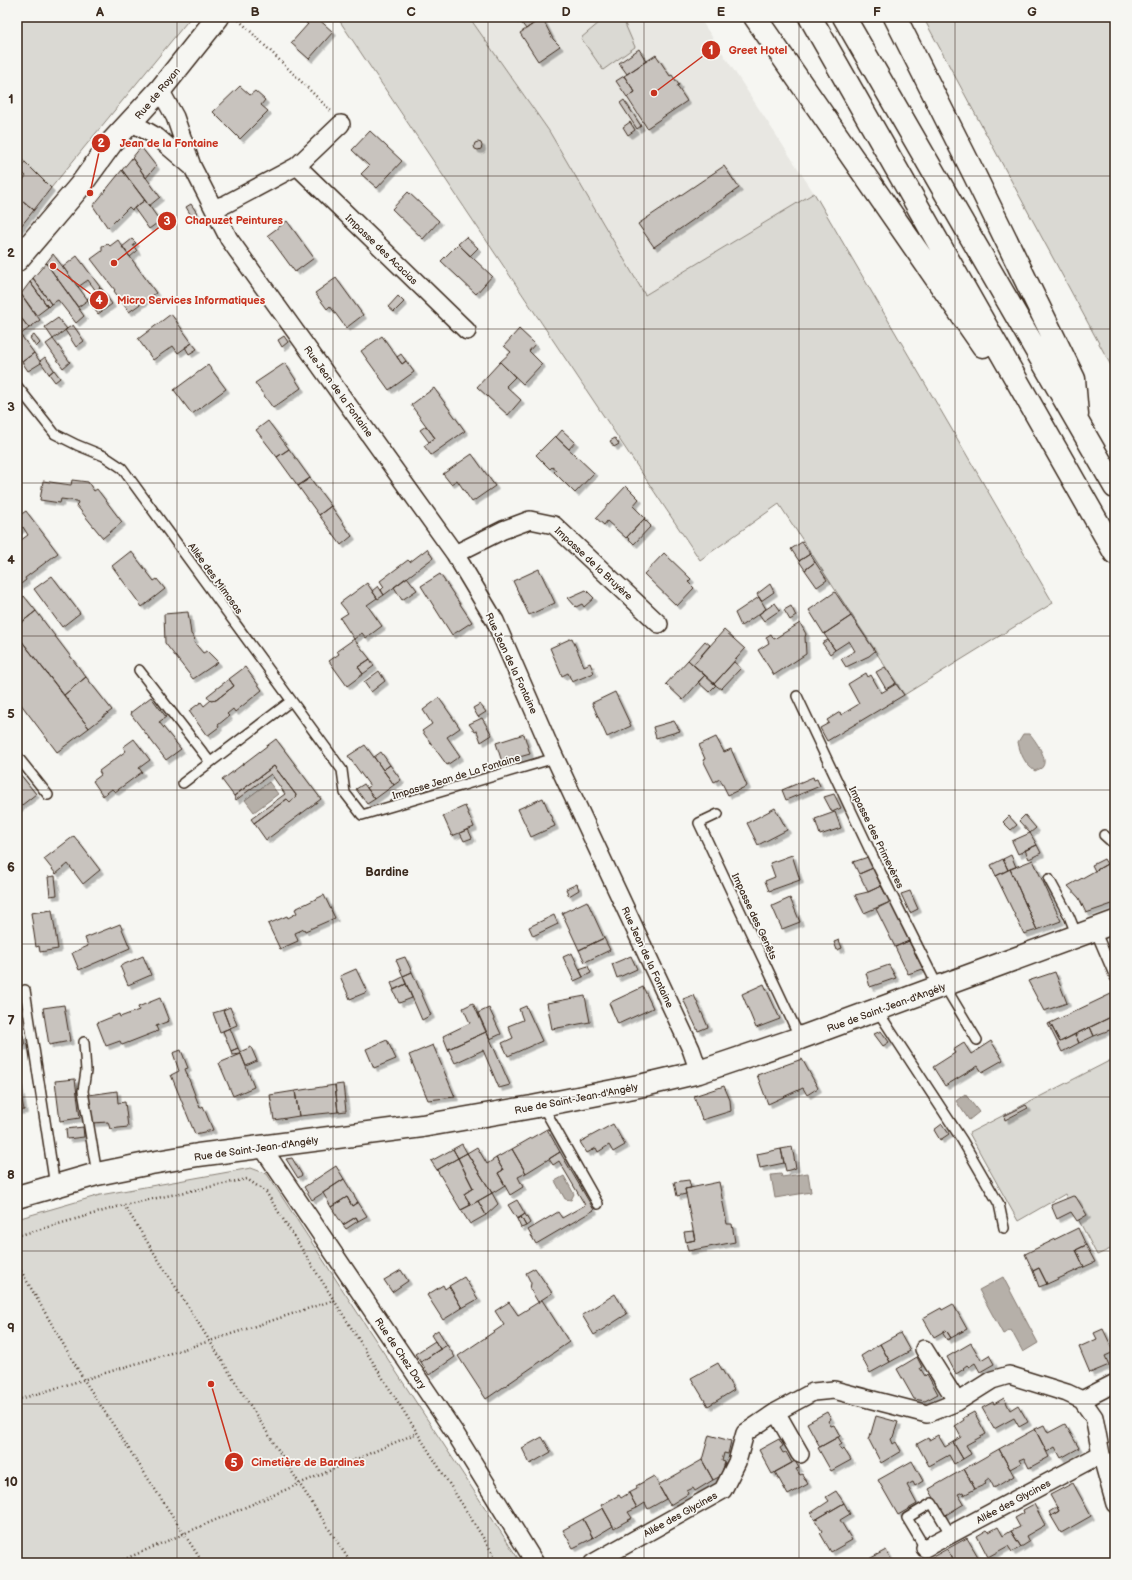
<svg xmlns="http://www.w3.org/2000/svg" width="1132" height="1580" font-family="'Balsamiq Sans',sans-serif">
<defs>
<filter id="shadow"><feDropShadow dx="3.5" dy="3.5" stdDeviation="0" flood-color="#0004"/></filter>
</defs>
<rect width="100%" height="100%" fill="#f6f6f2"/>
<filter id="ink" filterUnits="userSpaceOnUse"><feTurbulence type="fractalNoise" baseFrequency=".025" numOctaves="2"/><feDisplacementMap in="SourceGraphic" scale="8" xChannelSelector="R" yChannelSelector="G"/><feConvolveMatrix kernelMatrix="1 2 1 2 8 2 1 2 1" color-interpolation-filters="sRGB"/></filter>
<g filter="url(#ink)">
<path fill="#e8e7e2" d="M469,17H699L814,193L645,295L549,131Z"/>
<path fill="#dad9d3" stroke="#8a8278" d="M17,17H191L51,188L17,154Z
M337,17H469L549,131L645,295L814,193L1053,603L904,695L779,504L700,560Z
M606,17H622L635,47L603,70L581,38Z
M923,17H1115V373Z
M1115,1058V1247L1097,1255L1065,1194L1018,1221L969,1133Z
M251,1168L267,1174L521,1563H17V1219L100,1195Z"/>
<path fill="#b6b0a9" stroke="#857a71" d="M1023,734H1030C1035,740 1048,758 1043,766C1042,769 1038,769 1035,771C1025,765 1020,753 1018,742Z
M269,782L278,794L254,812L245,800Z
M965,1094L979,1112L969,1120L956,1101Z
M808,1173L811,1192L775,1198L771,1175L781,1174L782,1177Z
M564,1176L574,1194L571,1200L565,1199L555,1181Z
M1003,1277L1038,1343L1023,1352L1011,1330L1003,1334L979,1290Z"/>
<path fill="#c8c3be" stroke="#3b2a1e" filter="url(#shadow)" d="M311,17H316L333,32L309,59L291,43L308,24L306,23Z
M512,17H536L538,20L526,29L518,18L514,20Z
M542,18L553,39L560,46L538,61L520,33Z
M639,49L646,61L627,74L619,63Z
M656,55L670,76L672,75L679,85L677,86L687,101L647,128L627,97L635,92L624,76Z
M624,76L635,92L627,97L616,81Z
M240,86L250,95L255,91L265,100L261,105L268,111L240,139L213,112Z
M624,100L641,126L637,129L620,103Z
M630,122L635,130L628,135L623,127Z
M370,131L402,161L377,188L361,174L369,166L352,150Z
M474 146a4 4 0 1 1 8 0a4 4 0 1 1-8 0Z
M141,147L156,166L146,178L132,158Z
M132,158L160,197L149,206L122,170Z
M25,162L51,188L34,210L17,196V187L26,176L19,169Z
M724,166L739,188L654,247L638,224Z
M122,170L145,200L132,210L129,207L108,228L93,206Z
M408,192L439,221L423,239L392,209Z
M17,196L34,210L17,231Z
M145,200L160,221L149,229L134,208Z
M191,204L197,213L192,217L186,207Z
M287,221L314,258L295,272L268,235Z
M466,237L478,248L470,256L458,244Z
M132,239L136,243L133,245L137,251L130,257L122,247Z
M118,240L156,293L129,312L114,291L115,290L91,259L102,251V246L108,244L110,246Z
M458,244L492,276L476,294L441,261Z
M53,254L88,300L78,307L46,263Z
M77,256L100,287L96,291L88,280L78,287L63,267Z
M46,263L84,316L76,323L58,300L51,304L33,278Z
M33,278L51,304L48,307L30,282Z
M336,278L363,315L346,328L330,306L327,309L315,293Z
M30,282L48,307L36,316L21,294Z
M101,288L112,304L98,314L87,299Z
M21,294L40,320L29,328L17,313V298Z
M398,296L404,302L394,312L388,307Z
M17,313L29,328L20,335L17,330Z
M171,314L192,343L178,353L173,346L153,360L138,339Z
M58,318L67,329L53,339L45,327Z
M73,325L84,341L76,347L65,330Z
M519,329L535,344L529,351L542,364L523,384L500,362L511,352L504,346Z
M17,330L34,353L22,362L17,355Z
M34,335L40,343L36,347L30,338Z
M284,336L288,342L282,347L278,340Z
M382,336L402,364L406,361L414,372L389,390L361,351Z
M53,339L70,362L63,368L46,344Z
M192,343L197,349L189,354L185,347Z
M34,353L41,363L28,371L22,362Z
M401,354L406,361L402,364L397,357Z
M45,357L54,370L49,374L40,361Z
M500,362L515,377L506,386L521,400L508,415L477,387Z
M285,363L301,388L273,408L255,383Z
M208,365L226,389L192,414L174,390Z
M54,370L60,378L55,382L49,374Z
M434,388L465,431L431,455L424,446L435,438L411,405Z
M268,421L289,449L277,457L256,430Z
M426,426L435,438L429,442L420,430Z
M562,430L575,442L569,449L556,437Z
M555,436L594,473L575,493L554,472L556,470L552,467L550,469L536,455Z
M615,438L619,444L614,447L610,441Z
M289,449L310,478L298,486L277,457Z
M472,454L495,486L472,502L457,480L451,484L443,474Z
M310,478L331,506L319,515L298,486Z
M72,480L88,482L94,491L97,489L122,522L103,538L76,505L78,503L77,501L61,499L60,503L40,500L43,481L71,485Z
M626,486L639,499L633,506L645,518L626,538L607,521L604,525L596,518Z
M331,506L352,536L341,545L319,515Z
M26,511L58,553L25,578L26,580L17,587V543L28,535L23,527L18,531L17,529V517Z
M644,519L651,526L634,544L627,537Z
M802,542L810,554L799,561L791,549Z
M427,549L433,558L384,595L381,590L384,587L380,581L408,560L410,562Z
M131,551L154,581L157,579L165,589L142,607L112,566Z
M664,553L691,579L688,582L694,588L677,606L644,574Z
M810,554L815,562L805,570L799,561Z
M815,562L827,580L817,587L805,570Z
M539,569L555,603L529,615L513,581Z
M440,574L472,622L452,635L421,586Z
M52,576L80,613L62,627L34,589Z
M407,577L417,590L402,600L394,587Z
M367,583L377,598L367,605L382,626L366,638L362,633L354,639L340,618L348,613L340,603Z
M770,584L774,592L761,601L757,594Z
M378,586L384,595L378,599L372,591Z
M586,590L594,598L584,607L582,604L576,607L568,598Z
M835,592L851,616L824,634L809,610Z
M24,596L36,611L17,626V601Z
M759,597L766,609L741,626L735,613Z
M775,603L780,610L764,621L759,614Z
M791,606L796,616L790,620L784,610Z
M36,611L86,677L64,695L17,635V626Z
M188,612L191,634L195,639L193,641L203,653L207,651L218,662L193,679L165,643L164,614Z
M851,616L875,651L869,656L846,667L841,659L855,651L849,641L835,650L824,634Z
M800,623L806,634L805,637L806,654L774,675L758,650L769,643L766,637L771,634L774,639Z
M724,630L745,649L714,684L693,665Z
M17,635L89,728L57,752L17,699Z
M572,638L584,666L590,663L594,673L572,682L568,673L562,676L550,648Z
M354,639L370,659L358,667L363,674L347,686L329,661L339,654L337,651Z
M828,640L835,650L830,654L822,643Z
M705,641L710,645L693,665L688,660Z
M370,659L374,666L363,674L358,667Z
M688,660L705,675L683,700L666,684Z
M734,662L741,668L721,689L714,684Z
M245,667L262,690L235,712L233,709L227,714L229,716L218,725L219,727L207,736L189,711L201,702L204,706L211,700H216L234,686L229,679Z
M885,667L896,683L886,689L876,672Z
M379,671L385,681L371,692L364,682Z
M866,673L868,677L871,675L881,693L896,684L904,695L827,741L820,728L829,723L827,720L840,712L841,715L859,704L848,684Z
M705,675L716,685L709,692L698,682Z
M86,677L112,710L89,728L64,695Z
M229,679L234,686L216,700L211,701L207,696Z
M615,692L631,726L607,737L592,703Z
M151,697L166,717L159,722L181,749L166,760L130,713Z
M439,698L460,728L447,737L460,756L447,765L422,731L432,724L423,710Z
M480,704L486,712L478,717L473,708Z
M482,718L492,735L481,742L477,731L475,732L469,724Z
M674,721L680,731L656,738L653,727Z
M524,734L530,754L502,762L496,743Z
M716,737L724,752L731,749L747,786L728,795L720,779L714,782L703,760L705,759L699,745Z
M134,739L150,760L139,768L142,772L115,792L112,789L103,796L93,781L101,775L99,771L126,751L123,747Z
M276,739L321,799L266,840L254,823L287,799L290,802L295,798L296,795L274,766L234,796L222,780Z
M365,745L394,785L375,799L367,788L370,786L348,756Z
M381,752L390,765L383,770L374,757Z
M390,765L401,780L394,785L383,770Z
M274,766L296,795L295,798L290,802L287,799L254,823L251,819L285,794L271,774L236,800L234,796Z
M20,774L36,794L17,809V777Z
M813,777L814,780L817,779L820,786L786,800L782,790Z
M364,784L375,799L367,804L356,789Z
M834,794L841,808L832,812L824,797Z
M543,798L555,826L531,837L518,809Z
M465,806L474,827L452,836L443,816Z
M775,808L787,830L758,845L747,823Z
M835,812L841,828L820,835L815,819Z
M1025,815L1036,828L1030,833L1019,821Z
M1009,816L1017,825L1011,830L1003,822Z
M468,829L472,838L464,841L460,833Z
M1030,833L1037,845L1018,854L1012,841Z
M74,836L100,870L83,884L68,864L56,874L44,859Z
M1037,845L1041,853L1029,859L1025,850Z
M792,855L800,880L769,891L765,881L775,877L770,863Z
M1011,855L1016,867L1008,870L1003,859Z
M868,857L873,868L859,874L853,862Z
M1003,859L1008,870L996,876L991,865Z
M1104,859L1107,864L1095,871L1092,865Z
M1033,860L1061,921L1037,930L1010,869Z
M1109,863L1115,877V903L1086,913L1079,898L1068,886Z
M873,868L881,886L868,892L859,874Z
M1010,869L1037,930L1024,934L996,876Z
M55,876L57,895L50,896L48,877Z
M577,884L579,890L569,896L566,889Z
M881,886L890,902L864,913L855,895L868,892Z
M910,891L918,909L910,913L901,894Z
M324,895L335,918L305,931L304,929L295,933L298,941L280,949L268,924L287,916L288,918L297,913L295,909Z
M790,898L800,922L782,929L772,906Z
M587,901L604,938L579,950L562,913Z
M890,902L909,941L895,947L876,909Z
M52,910L58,949L40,952L39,946L36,947L31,913Z
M554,915L558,924L533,936L529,927Z
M120,924L130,948L79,970L72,953L88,946L85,938Z
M604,938L610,950L585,962L579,950Z
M839,940L842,948L837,950L834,942Z
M909,941L923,969L908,974L895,947Z
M572,953L583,977L574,981L563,957Z
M143,956L151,975L128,985L120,966Z
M631,956L637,969L617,978L612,964Z
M405,957L412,972L403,976L396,960Z
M889,965L896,978L870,987L866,973Z
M588,966L591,973L583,977L579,969Z
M356,969L367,992L350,999L340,976Z
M412,972L431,1015L422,1020L403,976Z
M1055,972L1067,1003L1044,1011L1028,981Z
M403,977L406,984L394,990L391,983Z
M406,984L412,998L399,1003L393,990Z
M764,984L780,1019L756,1028L742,994Z
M643,987L653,1008L618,1024L609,1003Z
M1111,994L1115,1003V1015L1060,1042L1050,1023Z
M694,995L708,1027L698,1031L683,999Z
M585,996L590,1022L552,1029L547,1003Z
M160,998L169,1021L156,1026L158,1031L122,1045L120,1041L106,1046L97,1023L119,1014L120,1017L139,1010L138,1007Z
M473,1003L486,1032L448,1049L443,1036L470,1023L463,1008Z
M64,1005L70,1041L49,1045L43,1008Z
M526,1006L542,1041L508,1056L502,1043L513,1038L508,1026L523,1020L519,1009Z
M230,1007L237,1025L230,1028L223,1010Z
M489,1008L501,1034L490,1039L478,1013Z
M223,1010L230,1028L220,1032L213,1013Z
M1115,1015V1028L1094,1036L1090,1027Z
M1050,1023L1060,1042L1075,1034L1079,1043L1062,1052L1048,1024Z
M1090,1027L1094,1036L1079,1043L1075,1034Z
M230,1028L238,1048L231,1051L223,1031Z
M881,1031L889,1042L883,1046L874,1034Z
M486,1032L490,1039L510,1085L499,1088L483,1050L455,1063L448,1049Z
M23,1035L25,1046L17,1047V1036Z
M387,1040L396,1059L374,1068L366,1049Z
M991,1041L1003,1060L982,1072L978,1066L945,1086L933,1067L955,1053L953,1050L964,1043L971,1054Z
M433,1045L455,1097L428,1100L409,1055Z
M251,1047L257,1061L246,1066L240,1052Z
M238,1048L241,1054L232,1055L231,1051Z
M181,1050L188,1068L185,1069L200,1108L203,1106L213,1130L195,1134L171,1075L179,1071L173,1053Z
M241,1054L254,1087L233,1096L219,1063Z
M802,1059L818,1088L807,1095L803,1088L768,1104L757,1075Z
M17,1073L24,1110L17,1111Z
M75,1079L80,1118L60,1121L55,1081Z
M343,1084L346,1111L338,1112L335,1085Z
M335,1085L338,1112L299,1116L295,1091Z
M724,1086L730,1100L731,1111L702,1120L694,1096Z
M117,1091L118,1103L125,1102L128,1127L110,1129L108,1122L92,1123L89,1095Z
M295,1091L299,1116L274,1120L270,1095Z
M1026,1105L1028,1108L1005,1120L1004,1116Z
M613,1124L625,1145L613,1152L609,1145L598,1152L596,1148L587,1153L580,1142Z
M942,1124L949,1134L940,1140L934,1130Z
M83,1127L84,1137L67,1139L66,1129Z
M547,1129L560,1152L526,1173L512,1149Z
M462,1144L467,1153L458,1158L453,1149Z
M477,1147L487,1164L496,1158L503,1170L498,1173L505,1185L492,1193L467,1153Z
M792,1147L796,1168L786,1171L781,1149Z
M453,1149L458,1158L437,1170L431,1161Z
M512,1149L526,1173L518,1177L523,1187L510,1195L498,1173L503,1170L496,1158Z
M781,1149L784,1163L760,1168L757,1154Z
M560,1152L594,1210L536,1244L528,1230L558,1212L562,1218L585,1205L559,1161L553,1165L549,1159Z
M467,1153L492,1193L471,1205L464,1194L473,1188L458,1158Z
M292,1158L302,1175L298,1178L286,1159Z
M458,1158L473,1188L464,1194L471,1205L461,1210L437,1170Z
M336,1166L344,1179L312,1200L304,1187Z
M344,1179L358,1202L352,1206L347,1197L331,1207L323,1193Z
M689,1180L691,1188L685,1189L686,1194L677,1196L674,1182Z
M719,1182L727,1224H732L735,1242L688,1251L686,1242L695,1240L685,1189Z
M492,1193L498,1204L486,1215L478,1201Z
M1073,1196L1076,1197L1087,1215L1077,1221L1071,1212L1057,1219L1051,1205Z
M347,1197L352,1206L358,1202L367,1216L358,1221L356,1217L343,1225L331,1207Z
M517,1200L525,1214L517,1219L508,1205Z
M478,1201L486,1215L470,1224L461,1210Z
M525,1214L530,1223L526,1226L521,1217Z
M356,1217L358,1221L346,1229L343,1225Z
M521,1217L526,1226L521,1228L517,1219Z
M1078,1228L1086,1245L1076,1250L1084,1267L1047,1284L1039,1268L1033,1271L1025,1254Z
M693,1231L695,1240L686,1242L684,1232Z
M1086,1245L1095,1262L1084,1267L1076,1250Z
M535,1268L552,1293L538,1302L530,1289L531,1283L526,1273Z
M1039,1268L1047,1284L1039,1287L1033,1271Z
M401,1270L408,1281L392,1292L384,1280Z
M464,1277L478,1299L462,1308L449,1286Z
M443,1285L445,1289L449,1286L462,1308L443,1320L427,1295Z
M615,1294L627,1314L594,1335L582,1315Z
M542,1300L569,1342L486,1399L458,1356L504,1325L495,1311L509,1302L518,1315Z
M953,1304L967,1329L951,1338L946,1330L934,1337L923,1318L941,1308L942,1310Z
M1103,1329L1114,1352L1105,1356L1109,1365L1090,1373L1079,1347L1097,1339L1094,1333Z
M438,1330L447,1345L440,1349L431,1335Z
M946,1330L951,1338L947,1340L942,1332Z
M900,1333L910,1351L890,1362L880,1344Z
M435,1341L440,1349L421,1362L415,1354Z
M971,1343L981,1360L989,1355L994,1364L980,1372L975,1363L969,1367L967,1365L963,1368L964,1369L956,1374L947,1357Z
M880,1344L890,1362L870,1373L861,1356Z
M447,1345L455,1357L429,1375L421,1362Z
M917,1357L922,1367L920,1368L925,1376L927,1374L938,1394L925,1401L914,1399L897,1369Z
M718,1363L734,1390L708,1406L691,1378Z
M1004,1398L1010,1410L1018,1405L1028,1422L1019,1427L1014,1418L994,1429L982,1408L993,1402L994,1404Z
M827,1412L831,1419L828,1421L831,1426L834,1425L840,1436L820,1447L807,1423Z
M974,1412L986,1434L966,1445L971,1454L963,1459L953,1442L961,1437L955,1426L964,1420L963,1418Z
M876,1416L898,1422L893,1437L891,1439L893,1444L896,1442L901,1451L881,1463L869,1440Z
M1065,1424L1079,1448L1061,1458L1055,1447L1047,1452L1035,1429L1044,1425L1048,1433Z
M1035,1429L1049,1457L1029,1468L1024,1458L1019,1460L1021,1463L1010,1469L999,1449Z
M709,1435L731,1441L728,1454L724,1453L722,1461L725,1462L721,1476L713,1480L702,1460Z
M938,1435L945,1447L953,1442L963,1459L954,1464L949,1455L929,1466L917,1444L928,1438L929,1440Z
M542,1437L551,1452L530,1464L522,1448Z
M838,1437L842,1444L839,1446L842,1451L844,1449L851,1460L831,1471L818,1448Z
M779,1439L783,1446L780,1448L783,1453L786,1452L792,1463L772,1474L759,1450Z
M999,1449L1014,1476L994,1488L989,1478L985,1481L986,1484L975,1489L964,1469Z
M702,1460L713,1480L695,1491L693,1488L687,1491L688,1494L670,1505L658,1485Z
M795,1461L799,1468L796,1469L800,1475L802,1474L808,1484L788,1495L775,1472Z
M912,1461L923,1481L915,1486L913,1482L907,1485L917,1504L898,1515L878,1480Z
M964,1469L975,1489L964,1495L963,1492L958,1494L964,1504L944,1516L929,1489Z
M654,1476L666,1499L648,1509L645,1503L637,1508L629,1493L637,1489L636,1486Z
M1073,1483L1091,1516L1061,1533L1051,1516L1059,1511L1050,1495Z
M836,1491L844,1503L815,1520L811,1513L829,1501L826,1497Z
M629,1493L637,1508L628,1512L632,1518L614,1528L601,1505L619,1495L621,1498Z
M844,1503L850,1514L840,1520L852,1540L831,1552L820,1533L822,1531L815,1520Z
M1034,1504L1045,1525L1026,1536L1029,1542L1021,1547L1011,1531L1020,1527L1015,1518L1024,1513L1023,1510Z
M1057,1507L1059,1511L1051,1516L1049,1512Z
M603,1508L613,1526L593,1538L583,1519Z
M583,1519L593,1538L573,1548L563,1530Z
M998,1527L1003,1536L1011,1531L1021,1547L1012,1552L1008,1546L988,1557L977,1536L987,1530L989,1532Z
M967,1538L980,1560L974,1563H955L947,1549Z
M947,1549L955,1563H928L927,1560Z
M886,1550L893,1563H871L869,1559Z"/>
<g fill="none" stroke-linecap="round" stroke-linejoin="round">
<defs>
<path id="lane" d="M17,386L55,434L77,445L104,456L122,468L342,770L345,793L362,815L555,758
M139,670L210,762
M797,696L874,859L938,987
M17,756L48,795
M183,783L291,701
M718,814L699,823L800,1038
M1104,835L1115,845
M1049,879L1069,916L1077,936
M1095,930L1115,977
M944,985L977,1040
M25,990L55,1186
M877,1010L962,1140L999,1204L1004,1228
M84,1042L86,1071L83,1091L97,1174
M542,1105L598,1204
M925,1548L907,1518L932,1503L951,1535"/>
<path id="street" d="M160,90L175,117L192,166L229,239L455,554L495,621L548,743L691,1049L699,1072
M131,122L157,137L191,166
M297,166L341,124
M214,208L226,204L297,166L467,331
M455,554L503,530L530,520L554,525L659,624
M262,1147L455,1433L535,1563
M924,1349L957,1402
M1082,1400L1115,1383
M776,1412L800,1454
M925,1548L1101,1454
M593,1563L723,1490L737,1462L745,1433L776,1412L813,1392L834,1390L927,1414L957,1402L992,1380L1009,1375L1067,1393L1082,1400L1094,1417L1101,1454L1115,1504"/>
<path id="secondary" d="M17,260L80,186L112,142L160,90L218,17
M17,1197L97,1174L151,1163L198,1155L422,1126L532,1107L644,1085L699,1072L800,1038L1115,922"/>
<path id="highway" d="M755,17L983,346
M810,17L1115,553
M844,17L1115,487
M895,17L974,174L1074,379L1077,415"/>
</defs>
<use href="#lane" stroke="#3b2a1e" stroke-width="12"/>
<use href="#street" stroke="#3b2a1e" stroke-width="20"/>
<use href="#secondary" stroke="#3b2a1e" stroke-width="25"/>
<use href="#highway" stroke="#3b2a1e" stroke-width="25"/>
<path stroke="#3b2a1e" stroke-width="2.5" stroke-dasharray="1 3" stroke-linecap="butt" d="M239,20L331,111
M124,1205L299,1483L351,1563
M17,1236L124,1205L247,1179L266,1192L499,1563
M17,1264L84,1380L203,1563
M17,1400L210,1341L334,1300
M116,1563L417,1433"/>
<use href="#lane" stroke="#f6f6f2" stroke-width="9"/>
<use href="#street" stroke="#f6f6f2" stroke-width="17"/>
<use href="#secondary" stroke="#f6f6f2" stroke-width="22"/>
<use href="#highway" stroke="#f6f6f2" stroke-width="22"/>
</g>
</g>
<path fill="none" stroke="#3b2a1e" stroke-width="1" stroke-opacity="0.55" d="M177,17V1563M333,17V1563M488,17V1563M644,17V1563M799,17V1563M955,17V1563M17,176H1115M17,329H1115M17,483H1115M17,636H1115M17,790H1115M17,944H1115M17,1097H1115M17,1251H1115M17,1404H1115"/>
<g text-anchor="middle" stroke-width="3.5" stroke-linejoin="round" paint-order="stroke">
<g font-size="10" fill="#3b2a1e" stroke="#f6f6f2">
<text transform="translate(157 93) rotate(-50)" y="4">Rue de Royan</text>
<text transform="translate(382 249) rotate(44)" y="4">Impasse des Acacias</text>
<text transform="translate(339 391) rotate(54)" y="4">Rue Jean de la Fontaine</text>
<text transform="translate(594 563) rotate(43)" y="4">Impasse de la Bruyère</text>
<text transform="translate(216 578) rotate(54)" y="4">Allée des Mimosas</text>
<text transform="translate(512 663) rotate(65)" y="4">Rue Jean de la Fontaine</text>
<text transform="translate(456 776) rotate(-17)" y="4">Impasse Jean de La Fontaine</text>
<text transform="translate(877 837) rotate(64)" y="4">Impasse des Primevères</text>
<text transform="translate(755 916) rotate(65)" y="4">Impasse des Genêts</text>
<text transform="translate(648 957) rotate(65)" y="4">Rue Jean de la Fontaine</text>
<text transform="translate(886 1007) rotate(-20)" y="4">Rue de Saint-Jean-d'Angély</text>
<text transform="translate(576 1098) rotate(-11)" y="4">Rue de Saint-Jean-d'Angély</text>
<text transform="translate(256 1148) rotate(-8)" y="4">Rue de Saint-Jean-d'Angély</text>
<text transform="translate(401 1353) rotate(56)" y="4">Rue de Chez Dary</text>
<text transform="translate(1013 1501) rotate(-28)" y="4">Allée des Glycines</text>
<text transform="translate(680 1514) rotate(-29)" y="4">Allée des Glycines</text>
</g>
<g font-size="12" font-weight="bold" fill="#3b2a1e" stroke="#f6f6f2">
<text x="387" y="876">Bardine</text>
</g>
</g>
<path fill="none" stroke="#c8321e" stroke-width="1.5" d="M654 93L711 50M90 193L101 143M114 263L167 221M53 266L99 300M211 1384L234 1462"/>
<g fill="#c8321e" stroke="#f6f6f2" stroke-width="1.5">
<circle cx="654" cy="93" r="4"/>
<circle cx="90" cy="193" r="4"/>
<circle cx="114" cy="263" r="4"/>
<circle cx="53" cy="266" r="4"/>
<circle cx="211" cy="1384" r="4"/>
<circle cx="711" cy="50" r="10"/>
<circle cx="101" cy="143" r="10"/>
<circle cx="167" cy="221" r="10"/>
<circle cx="99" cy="300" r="10"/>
<circle cx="234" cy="1462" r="10"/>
</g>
<g font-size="12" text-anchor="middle" font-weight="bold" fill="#fff">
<text x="711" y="54">1</text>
<text x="101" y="147">2</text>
<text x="167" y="225">3</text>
<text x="99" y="304">4</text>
<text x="234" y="1467">5</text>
</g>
<g font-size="11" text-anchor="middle" font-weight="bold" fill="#c8321e" stroke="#f6f6f2" stroke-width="3.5" stroke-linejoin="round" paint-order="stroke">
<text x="758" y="54">Greet Hotel</text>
<text x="169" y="147">Jean de la Fontaine</text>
<text x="234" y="224">Chapuzet Peintures</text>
<text x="191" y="304">Micro Services Informatiques</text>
<text x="308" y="1466">Cimetière de Bardines</text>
</g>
<rect width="1132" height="1580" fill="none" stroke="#f6f6f2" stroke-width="44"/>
<rect x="22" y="22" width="1088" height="1536" fill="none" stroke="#3b2a1e" stroke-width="1.5"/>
<g font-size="13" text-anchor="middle" font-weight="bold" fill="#3b2a1e">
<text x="100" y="16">A</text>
<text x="255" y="16">B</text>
<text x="411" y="16">C</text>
<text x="566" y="16">D</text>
<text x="721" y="16">E</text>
<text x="877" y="16">F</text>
<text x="1032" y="16">G</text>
<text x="11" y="103">1</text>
<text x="11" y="257">2</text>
<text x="11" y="411">3</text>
<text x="11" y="564">4</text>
<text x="11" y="718">5</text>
<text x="11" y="871">6</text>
<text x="11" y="1025">7</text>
<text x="11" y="1179">8</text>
<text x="11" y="1332">9</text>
<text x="11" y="1486">10</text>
</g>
</svg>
